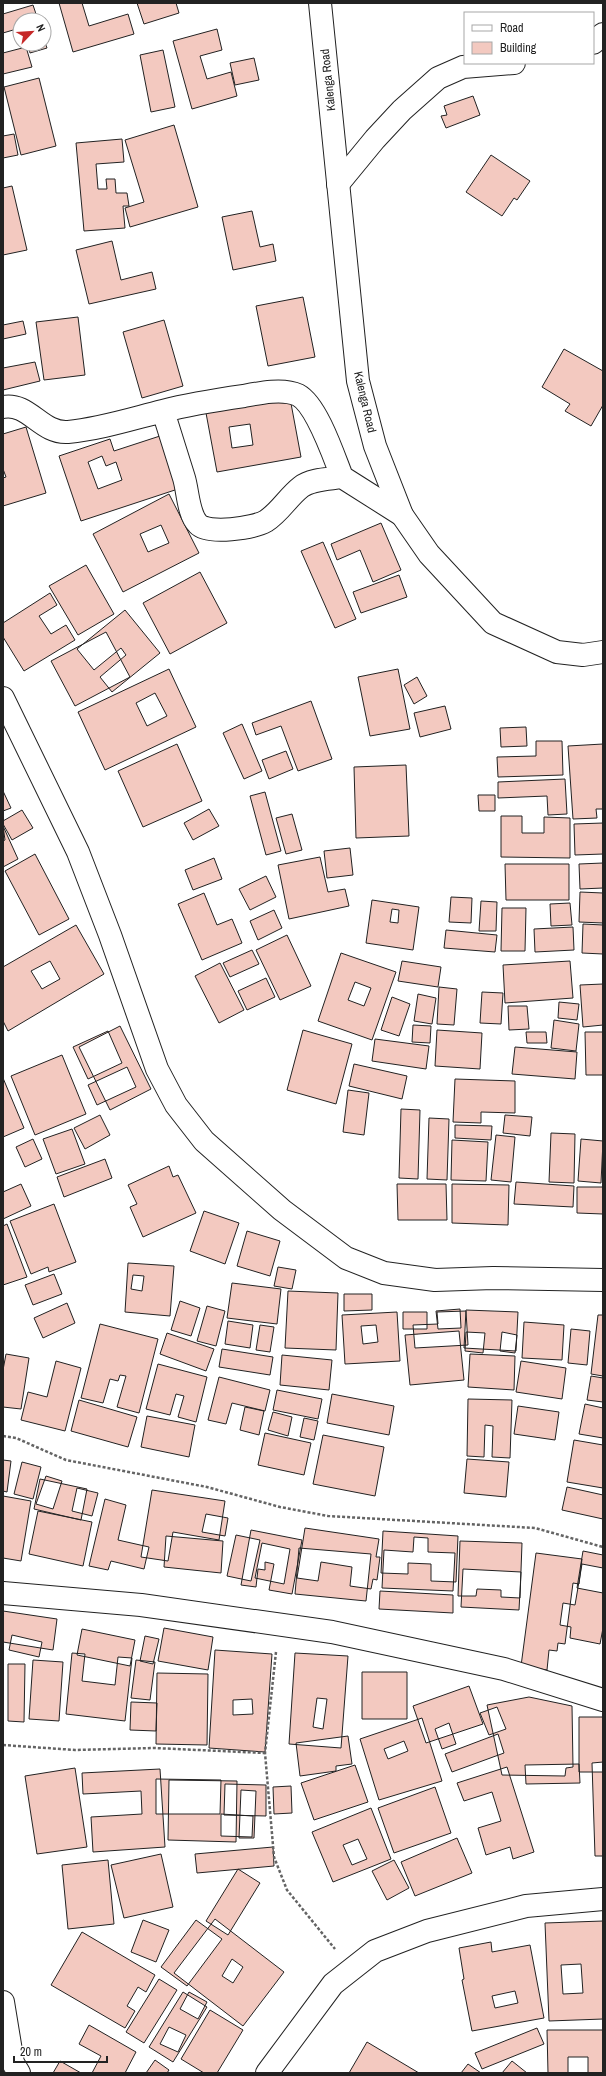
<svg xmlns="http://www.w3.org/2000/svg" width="606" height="2076" font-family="'Archivo Narrow',sans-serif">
<rect width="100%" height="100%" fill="#fff"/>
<path fill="#f3c9c0" stroke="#222" fill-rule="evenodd" d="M59,3H82L89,26L128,14L134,34L73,52Z
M137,3H176L179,13L144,24Z
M33,5L38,20H20V28L3,33V14Z
M217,29L222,50L200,56L207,79L231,72L237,96L192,109L173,41Z
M44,40L47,48L30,53L28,44H44Z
M26,47L32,67L3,74V53Z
M163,50L175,107L151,112L140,55Z
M254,58L259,80L235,85L230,63Z
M39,78L56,146L21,155L4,87Z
M473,96L480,115L446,128L441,116L447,115L444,106Z
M174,125L198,207L130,227L125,208L144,202L125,140Z
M14,134L18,155L3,158V136Z
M122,139L124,162L96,164L98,189H107L106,179H115L116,193H127L129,206H123L125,228L84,231L76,143Z
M491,155L530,181L517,200L514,198L502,216L466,192Z
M12,186L27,250L3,255V188Z
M252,211L260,247L273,244L276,261L233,270L222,217Z
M112,241L121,280L152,272L156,289L89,304L76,250Z
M303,297L315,357L268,366L256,306Z
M78,317L85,375L44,380L36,322Z
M164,320L183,386L142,398L123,332Z
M23,321L26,334L3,339V325Z
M564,349L603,371V405L591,426L565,411L570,404L542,387Z
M35,362L40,381L3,390V368Z
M290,398L301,457L217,472L206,413ZM250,424L253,445L232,448L229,427Z
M26,427L46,493L3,506V478L6,477L3,469V434Z
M163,435L181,488L81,521L59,456L110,439L114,451ZM102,456L106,466L116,462L122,480L98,489L88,462Z
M169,494L199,553L123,592L93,534ZM161,525L169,543L148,552L140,534Z
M381,523L401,570L373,582L360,550L337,560L331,544Z
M323,542L356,619L335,628L301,551Z
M86,565L114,614L78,635L49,586Z
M200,572L227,623L170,654L143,603Z
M399,575L407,597L361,613L353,592Z
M50,593L57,605L39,616L51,634L66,625L75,640L24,671L3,637V623Z
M125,610L160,653L112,692L100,677L126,655L121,648L94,670L77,649Z
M106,632L130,677L75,706L51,661Z
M169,669L196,727L105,770L78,712ZM155,693L167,716L147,726L136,703Z
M398,669L410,729L370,736L358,677Z
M417,677L427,696L414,704L404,685Z
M311,701L332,759L298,771L281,726L256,735L252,723Z
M445,706L451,729L420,737L414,713Z
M242,724L262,771L244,779L223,733Z
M526,727L527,746L501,747L500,728Z
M536,741H562L563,775L498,777L497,757L536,756Z
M177,744L202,801L143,827L118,771Z
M603,744V809H596L597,818L573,819L568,746Z
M286,751L293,769L269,779L262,760Z
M406,765L409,836L356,838L354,767Z
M565,779L567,814L548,815L547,796L498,798V782Z
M3,791L11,808L3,811Z
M265,792L281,851L266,855L250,796Z
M478,795H495V811H479Z
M209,809L219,826L193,840L184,823Z
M22,810L33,828L12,840L3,824V821Z
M292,814L302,850L286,854L276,818Z
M501,816H522V833H544V817L570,818V858L501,857Z
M603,823V854L575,855L574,824Z
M3,826L18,859L3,867V841L5,840Z
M350,848L353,875L327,878L324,851Z
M35,854L69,919L39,935L5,871Z
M320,857L328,892L345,889L349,906L289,919L278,865Z
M214,858L222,879L193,890L185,870Z
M603,863V888L580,889L579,864Z
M505,864H569V900H506Z
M266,876L276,897L250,910L239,889Z
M580,892L603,893V923L579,922Z
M204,893L217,925L232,919L242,943L202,960L178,904Z
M451,897L472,898L471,923L449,922Z
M372,900L419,907L413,950L366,943ZM392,909L399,910L398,923L390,922Z
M481,901L497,902L496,931H479Z
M570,903L572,925L551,926L550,904Z
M502,908H526L525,951H501Z
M274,910L282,928L258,940L250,921Z
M583,924L603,925V954L582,953Z
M76,925L104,974L8,1031L3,1021V967ZM50,961L60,979L42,989L31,971Z
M573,927L574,950L535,952L534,929Z
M446,930L497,935L495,952L444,948Z
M287,935L311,986L280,1000L256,950Z
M252,950L259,964L230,977L223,963Z
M341,953L396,972L372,1040L318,1021ZM355,982L371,988L364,1006L348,1000Z
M402,961L441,967L438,987L398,981Z
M570,961L573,998L505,1003L503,965Z
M220,963L244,1010L219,1023L195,976Z
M266,978L275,997L247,1010L238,991Z
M603,984V1025L583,1027L580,985Z
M439,987L457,989L454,1025L437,1024Z
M482,992L503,993L501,1024L480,1023Z
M418,994L436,998L432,1024L414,1021Z
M392,997L410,1004L399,1036L381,1030Z
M559,1002L579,1004L577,1020L558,1018Z
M508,1006H527L529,1029L509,1030Z
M554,1020L579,1024L576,1051L551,1048Z
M413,1025L431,1026L430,1043L412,1042Z
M120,1026L151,1089L110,1110L79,1047Z
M303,1030L352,1044L336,1104L287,1090Z
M437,1030L482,1033L480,1069L435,1066Z
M108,1031L122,1063L88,1079L73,1047Z
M526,1032H546L547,1043H527Z
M585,1032H603V1075H586Z
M375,1039L429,1046L426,1069L372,1061Z
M515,1047L577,1052L575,1079L512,1074Z
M62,1055L86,1114L35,1135L11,1076Z
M354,1064L407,1076L402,1099L349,1086Z
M127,1067L136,1087L97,1105L88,1085Z
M3,1078L24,1128L3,1137Z
M455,1079L515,1081V1113L481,1112V1123L453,1122Z
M348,1090L369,1093L364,1135L343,1132Z
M401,1109L420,1110L418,1179L399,1178Z
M100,1115L110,1135L85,1149L74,1128Z
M505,1115L532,1117L530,1136L503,1133Z
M429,1118L449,1119L447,1180L427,1179Z
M455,1125L492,1126L491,1140L455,1138Z
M72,1129L85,1164L56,1174L43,1139Z
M551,1133L575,1134L574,1183L549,1182Z
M496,1135L515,1137L511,1182L491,1180Z
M33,1139L42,1159L25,1167L16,1147Z
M581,1139L603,1141L601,1183L578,1181Z
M452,1140L488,1142L486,1181L451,1180Z
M105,1159L112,1178L64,1197L57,1177Z
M169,1166L173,1177L178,1175L196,1213L143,1237L130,1207L137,1204L128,1185Z
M516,1182L574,1186L573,1207L514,1204Z
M21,1184L31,1206L3,1219V1192Z
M397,1184H446L447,1220H398Z
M452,1184L509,1185L508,1225L452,1223Z
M577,1187H603V1214L577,1213Z
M54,1204L76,1262L49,1272L48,1267L31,1274L10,1221Z
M204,1211L239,1223L225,1264L190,1251Z
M7,1224L27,1277L3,1285V1226Z
M247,1231L280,1241L270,1276L237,1266Z
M128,1263L174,1266L170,1316L125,1312ZM133,1275L144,1276L142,1291L131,1289Z
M278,1267L296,1270L292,1289L274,1286Z
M54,1274L62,1294L33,1305L25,1285Z
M232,1283L281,1289L277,1324L227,1318Z
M288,1291L338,1293L336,1350L285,1348Z
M344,1294H372V1310L344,1311Z
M180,1301L200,1308L191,1336L171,1330Z
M67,1303L75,1323L43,1338L34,1318Z
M207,1306L225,1311L216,1346L197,1341Z
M460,1309L461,1328L438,1329L436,1311Z
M466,1310L518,1312L516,1351L464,1348Z
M466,1311L468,1345L415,1348L413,1325L438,1324L437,1312Z
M397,1312L400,1361L345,1364L342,1315ZM376,1325L378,1342L363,1344L361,1326Z
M403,1312H427V1329H403Z
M598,1315H603V1376L591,1374Z
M228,1321L253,1325L250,1348L225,1344Z
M524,1322L564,1325L562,1360L522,1358Z
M100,1324L158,1339L139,1413L117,1407L126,1376L120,1375L118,1381L110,1379L103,1403L81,1398Z
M260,1325L274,1327L270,1352L256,1350Z
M571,1329L590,1331L587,1365L568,1363Z
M459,1331L464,1380L410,1385L405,1335Z
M466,1332L485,1333L483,1353L465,1351Z
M502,1332L517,1335L515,1353L500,1351Z
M167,1333L214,1349L206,1371L160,1354Z
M222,1349L273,1357L270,1375L219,1367Z
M6,1354L29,1358L21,1409L3,1407V1370Z
M470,1354L515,1356L514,1390L468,1387Z
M282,1355L332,1360L329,1390L280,1385Z
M56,1361L81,1368L65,1431L21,1420L28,1392L47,1397Z
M521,1361L566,1368L562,1399L516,1392Z
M158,1364L207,1377L196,1422L178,1417L184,1396L176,1394L170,1415L146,1409Z
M591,1376L603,1378V1402L587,1400Z
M219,1377L270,1390L265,1411L232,1403L226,1424L208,1420Z
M277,1390L322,1399L318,1419L273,1410Z
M332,1394L394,1406L389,1435L327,1423Z
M468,1399L512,1400L510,1458L492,1457L493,1426L485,1425L484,1457L467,1456Z
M79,1400L137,1417L128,1447L71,1431Z
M585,1404L603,1408V1438L579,1434Z
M518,1406L559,1412L555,1440L514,1434Z
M245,1407L264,1411L259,1435L240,1430Z
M273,1412L292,1417L288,1436L268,1430Z
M147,1416L195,1425L189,1457L141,1447Z
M304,1418L318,1421L314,1440L300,1437Z
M265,1433L311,1443L304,1475L258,1465Z
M323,1435L384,1447L375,1496L313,1484Z
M574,1440L603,1445V1488L567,1482Z
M467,1459L509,1462L506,1497L464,1493Z
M3,1460L11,1461L7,1492L3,1491Z
M22,1462L41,1467L33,1499L14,1494Z
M46,1476L62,1481L53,1509L36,1504Z
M40,1479L87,1489L81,1520L34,1509Z
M567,1487L603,1495V1519L562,1510Z
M77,1488L98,1493L92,1516L72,1511Z
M152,1490L225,1501L219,1540L173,1532L168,1561L141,1557Z
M3,1496L31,1501L21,1561L3,1558Z
M105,1499L126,1505L118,1540L149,1547L144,1569L111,1561L108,1570L89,1566Z
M38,1511L92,1522L83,1566L29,1554Z
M206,1514L228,1518L225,1536L202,1532Z
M305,1528L379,1539L376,1557H380L377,1580L373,1579L371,1589L350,1586L352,1567L321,1562L318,1581L297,1578Z
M251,1530L302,1540L292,1594L269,1590L274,1564L265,1562V1570L258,1569L256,1587L241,1585Z
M383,1531L458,1536L456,1582L431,1581V1564L408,1563V1574L381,1573Z
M236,1535L260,1540L251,1581L227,1576Z
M166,1536L223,1541L221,1573L164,1567Z
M414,1537L428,1538V1552L455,1553L453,1591L382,1588L384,1550L413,1552Z
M460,1541L522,1543L520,1598L501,1597V1590L477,1589L476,1596H458Z
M262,1543L290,1549L284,1584L255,1578Z
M299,1548L371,1554L366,1601L295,1594Z
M583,1551L603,1555V1593L577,1588Z
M536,1553L582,1559L579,1584L573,1583L565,1644L558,1643L557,1651L549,1650L547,1670L521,1666Z
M582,1564L603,1568V1628L600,1644L570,1638L571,1627L560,1625L563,1603L575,1605Z
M463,1569L521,1572L519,1610L461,1607Z
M380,1591L453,1595V1613L379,1609Z
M3,1611L57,1619L53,1650L3,1642Z
M164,1628L213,1637L208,1670L158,1661Z
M82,1629L135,1640L130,1666L77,1655Z
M12,1635L42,1642L39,1657L9,1650Z
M145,1636L159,1639L153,1664L140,1661Z
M215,1650L272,1654L265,1752L209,1748ZM252,1699L253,1714L233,1715V1700Z
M72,1653L85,1654L82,1681L115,1685L118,1657L132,1658L125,1721L66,1714Z
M295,1653L348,1656L341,1748L289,1744ZM317,1698L327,1699L323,1729L313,1727Z
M33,1660L63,1662L59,1721L29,1719Z
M136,1660L155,1662L150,1700L131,1698Z
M8,1664H25L24,1722L8,1721Z
M362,1672H407V1719H362Z
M157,1673L208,1674L207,1745L156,1744Z
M469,1686L483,1724L426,1743L413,1706Z
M529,1697L572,1706L573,1767L566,1768L565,1776L502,1775L487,1705Z
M131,1702L157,1703L156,1731L130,1730Z
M497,1707L506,1729L489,1735L480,1713Z
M579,1717H603V1772H579Z
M422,1718L442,1781L379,1800L360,1739ZM404,1741L408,1751L388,1759L384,1749Z
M449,1723L456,1744L442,1749L435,1729Z
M498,1734L504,1753L452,1772L445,1754Z
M348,1736L352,1764L336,1766V1771L300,1776L296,1743Z
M603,1762V1856H595L592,1763Z
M579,1764L580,1783L526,1784L525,1765Z
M355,1765L368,1802L314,1820L301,1783Z
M507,1767L534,1852L513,1859L510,1847L486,1855L478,1828L501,1821L492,1792L464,1801L457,1783Z
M75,1768L87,1847L37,1854L25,1776Z
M160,1769L165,1847L93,1852L91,1817L142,1814L141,1791L83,1794L82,1773Z
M156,1779L221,1780L220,1814H156Z
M169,1780L237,1781L236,1842L168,1840Z
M225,1784L266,1785V1816L224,1815Z
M291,1786L292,1813L274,1814L273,1787Z
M435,1787L451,1833L394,1853L378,1808Z
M241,1790L256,1791L254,1838H239Z
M371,1808L391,1859L333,1882L312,1832ZM358,1839L367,1859L352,1865L343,1845Z
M221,1814L253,1816L252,1837L221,1836Z
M457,1838L472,1873L415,1896L401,1862Z
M273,1847L274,1866L197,1873L195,1854Z
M161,1854L173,1907L124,1918L111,1865Z
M108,1860L114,1924L68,1929L62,1865Z
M394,1860L409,1888L387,1900L372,1871Z
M238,1869L260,1883L228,1935L206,1921Z
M215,1919L284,1972L243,2026L174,1973ZM232,1959L243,1967L233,1983L222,1976Z
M143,1920L169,1930L156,1962L131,1952Z
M196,1920L222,1939L187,1986L161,1967Z
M603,1921V2019L549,2021L545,1923ZM581,1964L583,1993L563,1994L561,1965Z
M82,1932L155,1975L146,1992L138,1987L127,2006L135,2011L125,2028L51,1985Z
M491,1942L492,1952L530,1945L544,2018L472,2031L462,1980L464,1979L459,1948ZM515,1991L518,2003L495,2008L492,1996Z
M159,1979L177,1990L144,2043L126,2032Z
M183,1992L207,2007L173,2062L149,2047Z
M189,1992L207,2002L198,2019L180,2009Z
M210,2010L243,2030L217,2073H204L181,2059Z
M89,2025L136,2052L125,2073H92L101,2056L79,2044Z
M169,2027L186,2035L178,2052L160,2044Z
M537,2028L544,2044L482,2069L475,2053Z
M547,2030H603V2073H588V2057H568V2073H548Z
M367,2042L419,2073H349Z
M155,2060L169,2070L167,2073H146Z
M60,2061L81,2073H53Z
M512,2061L527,2073H502Z
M468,2064L481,2073H461Z"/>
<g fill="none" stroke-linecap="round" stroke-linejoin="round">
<defs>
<path id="minor" d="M593,43L603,34
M338,184L375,139L402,110L438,78L463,67L514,63
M3,407C29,402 41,434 68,432C100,429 131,419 163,411C190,404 216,400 244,396C259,393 283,388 298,395C317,405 334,457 342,477
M163,411C170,433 177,455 184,478C188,491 188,514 198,524C208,535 254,528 266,521C280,512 288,497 301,487C311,479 330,479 342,477L402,515
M3,698L78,852L110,935L157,1069L176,1105L204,1141L282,1210L346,1258L384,1273L435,1280L493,1278L603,1280
M3,1593L141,1605L332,1632L504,1669L603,1700
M3,2002L13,2063L19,2073
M267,2073L333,1984L375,1951L427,1931L526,1906L603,1899"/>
<path id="major" d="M320,3L358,381L375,446L402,515L429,554L493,623L557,652L583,655L603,652"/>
</defs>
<use href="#minor" stroke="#222" stroke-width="24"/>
<use href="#major" stroke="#222" stroke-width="24"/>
<path stroke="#646464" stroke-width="2.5" stroke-dasharray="3 2" stroke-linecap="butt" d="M3,1436L16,1438L66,1460L207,1487L280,1507L328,1516L535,1528L603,1547
M276,1652L265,1753L274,1857L287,1890L335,1949
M3,1745L75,1750L154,1748L265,1753"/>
<use href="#minor" stroke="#fff" stroke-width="22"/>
<use href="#major" stroke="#fff" stroke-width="22"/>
</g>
<g text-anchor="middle" stroke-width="3" stroke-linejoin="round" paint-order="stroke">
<g font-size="12" fill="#222" stroke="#fff">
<text transform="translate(328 80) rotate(-96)" y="4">Kalenga Road</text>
<text transform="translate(365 402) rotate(77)" y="4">Kalenga Road</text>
</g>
</g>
<rect width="606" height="2076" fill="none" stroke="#222222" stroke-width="8"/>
<rect x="464" y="12" width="130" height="52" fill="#ffffff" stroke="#a7a7a7"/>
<rect x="472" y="25" width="20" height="6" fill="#ffffff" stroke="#a7a7a7"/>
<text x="500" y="32" font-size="12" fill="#222222">Road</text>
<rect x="472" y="42" width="20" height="12" fill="#f3c9c0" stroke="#a7a7a7"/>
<text x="500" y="52" font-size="12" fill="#222222">Building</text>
<g transform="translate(32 32) rotate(65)"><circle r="19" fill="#ffffff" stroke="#a7a7a7"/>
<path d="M0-3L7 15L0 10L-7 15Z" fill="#c62828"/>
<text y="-6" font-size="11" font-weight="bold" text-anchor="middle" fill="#222222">N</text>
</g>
<path d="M14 2056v6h93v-6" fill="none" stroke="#222222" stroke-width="2"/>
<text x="20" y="2056" font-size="12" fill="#222222" stroke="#ffffff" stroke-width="3" paint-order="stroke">20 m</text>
</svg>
